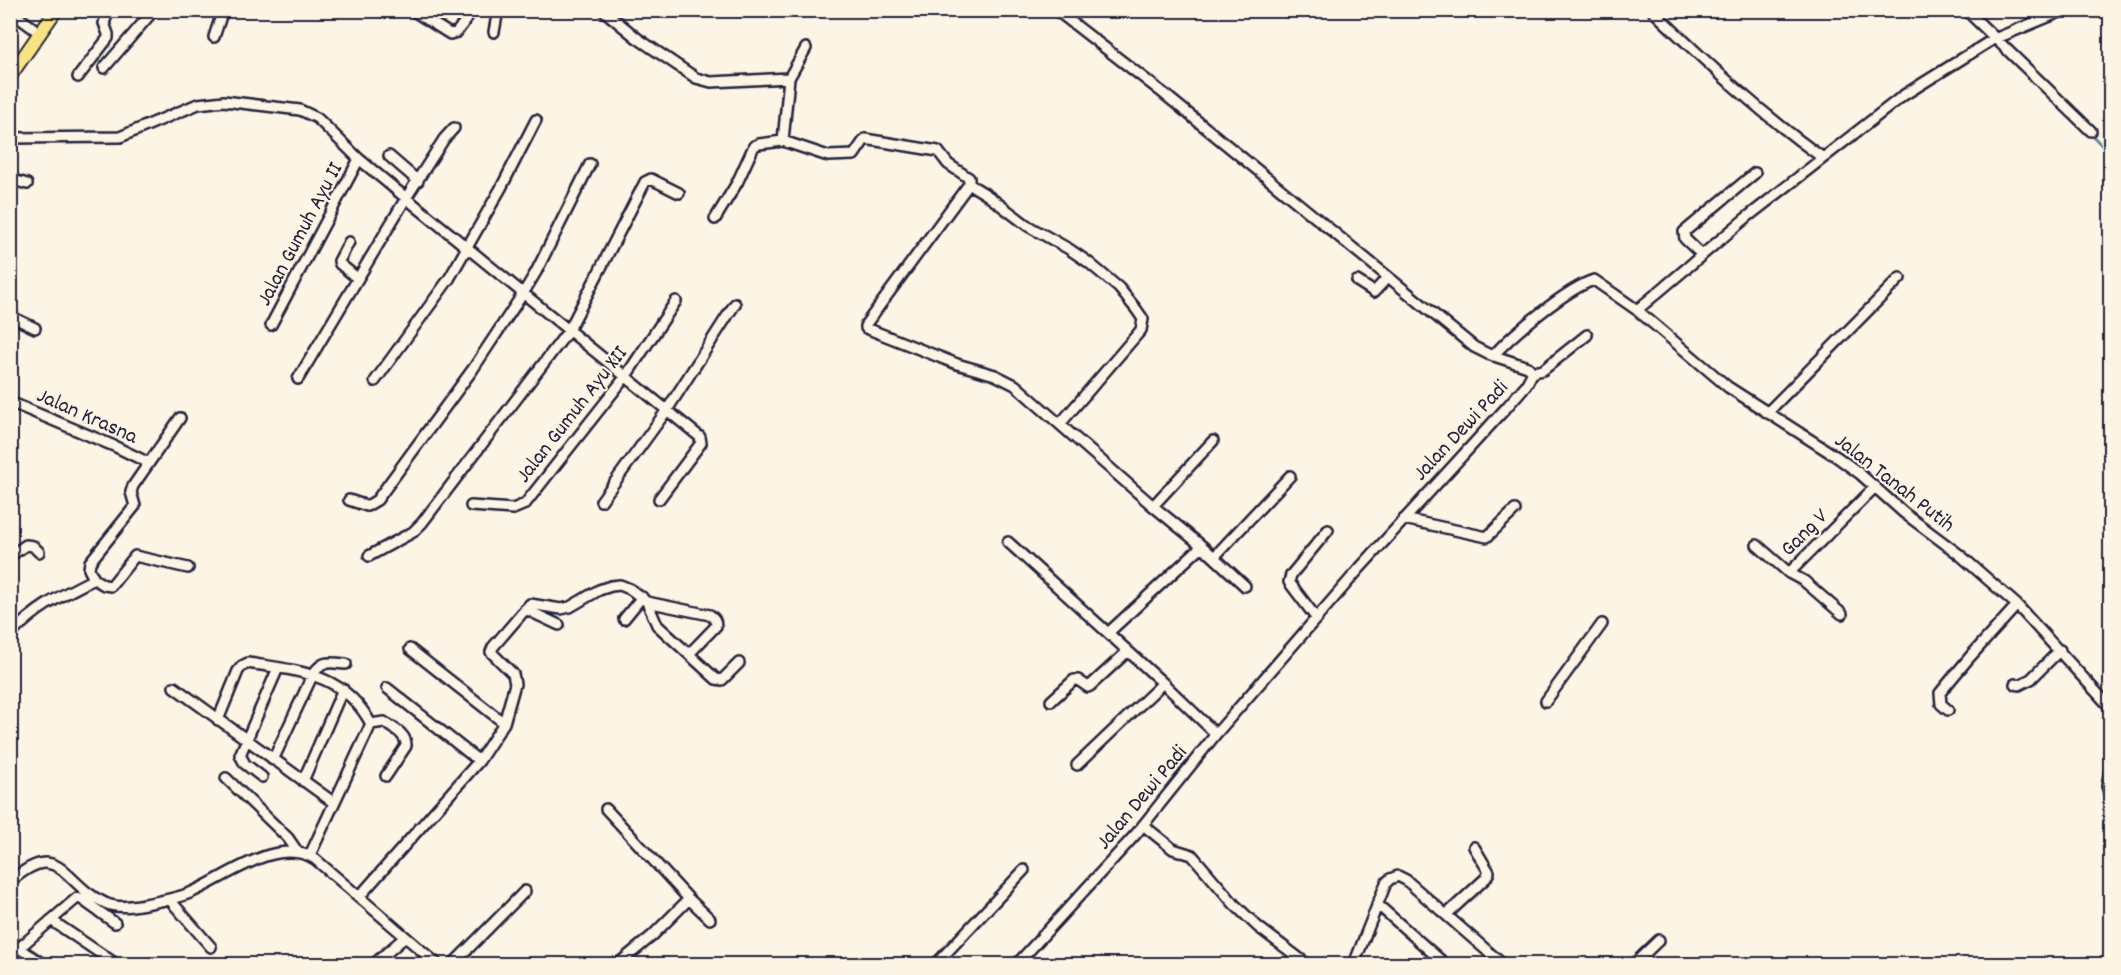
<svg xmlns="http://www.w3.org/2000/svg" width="2121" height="975" font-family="Dekko,sans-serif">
<rect width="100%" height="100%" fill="#fcf5e5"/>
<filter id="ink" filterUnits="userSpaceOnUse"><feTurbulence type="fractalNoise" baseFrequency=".0167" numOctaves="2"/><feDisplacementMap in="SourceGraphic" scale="12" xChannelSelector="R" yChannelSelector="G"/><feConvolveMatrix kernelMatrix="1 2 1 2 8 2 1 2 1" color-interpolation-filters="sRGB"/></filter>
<g filter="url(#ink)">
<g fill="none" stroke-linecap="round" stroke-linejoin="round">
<path stroke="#5e8da0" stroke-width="3" d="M1967,18L1990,39
M2091,134L2110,154"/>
<defs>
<path id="minor" d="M140,10L148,17L154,10
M412,10L450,34L457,32L467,18
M603,10L637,38L696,78L711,82L789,78L783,141L828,156L854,155L865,139L938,151L948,164L969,178V184L987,195L1028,226L1069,249L1088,262L1119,288L1136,309L1143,319L1141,330L1060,424
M1652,10C1708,64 1760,113 1823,158
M1966,10L2091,131
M10,11L40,33
M494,32L498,10
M214,37L223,10
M104,68L148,17
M78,77L108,38V34L104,23L109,10
M789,78L806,48
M10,138L120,137L198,104L224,101L300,110L317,118L359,159L406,198L700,437L701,443L659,499
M389,156L418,181
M10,179L27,184
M969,184L866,324V328L957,364L995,375L1015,385L1153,506L1202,546L1108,633
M715,219L737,183L754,146L759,144L783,141
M349,242L339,261L340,264L357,278
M1702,255L1685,239L1684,232L1755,173
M1357,281L1374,292L1388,277
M1637,310L1746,218L1904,95L1992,40L2065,10
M10,316L35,328
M271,325L359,159
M1493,356C1512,334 1568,288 1594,280L1637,310L1728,387L1837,457L1859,473L1904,513L1960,555L2017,605L2110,707
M1533,372L1543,370L1587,335
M298,379L406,198L444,139L454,128
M375,381L449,279L501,188L536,120
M10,402L114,446L149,463
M1767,413L1900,278
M349,500L367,506L377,500L473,369L524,292L536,272L590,164
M601,501L667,410L735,304
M471,506L513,509L525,504L626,376L676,301
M1153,506L1213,441
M1404,519L1487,537L1515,510
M1008,542L1163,683L1216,734
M1757,545L1789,573L1875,487
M1202,546L1245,586
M10,556L26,545L33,546L39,552
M369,556L413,532L422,523L569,330L645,182L651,179L679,193
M1215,556L1290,476
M1789,573L1804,581L1842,614
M94,579L89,569L90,562L135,506L131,492L133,486L180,418
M647,602L710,615C714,618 716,620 716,626L689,654
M525,609L559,625
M624,619L642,597
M1317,619L1289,582L1291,575L1328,530
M10,635C37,607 60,596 94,579L104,585L111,586L135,556L188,568
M410,649L504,723
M2015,684L2019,685L2031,679L2060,650
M174,687L333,802
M387,688L479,761
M1051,701L1074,680H1078L1088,687L1090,686L1128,651
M1546,701L1602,624
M1948,710L1941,704L1940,693L1969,658L2017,605
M218,720L238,671L242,666L248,663C299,671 344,673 371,724L310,855
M371,724L384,722C393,728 407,734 406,746L386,776
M273,760L313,674C324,659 329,663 346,664
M1077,765L1163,683
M2110,770L2107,786L2110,796
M262,777L245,764L240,755L278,668
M226,778L288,838L297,851
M303,781L343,689
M606,809L689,899L652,936L618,964
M1143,825L1173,849L1192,855L1234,904L1258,927L1307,964
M10,882C61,837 62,884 105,903C117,909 133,906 145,904C160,901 175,899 190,893C226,878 277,835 315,859L437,964
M359,897L479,761L504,723L515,684L513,674L491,652L493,647L530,604L561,609L570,607L599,590L611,586L620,585L630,589L647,602L657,625L716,679L722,680L739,663
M689,899L710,919
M170,900L211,947
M1377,904L1445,964
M1446,915L1486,878L1489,872L1474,847
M51,920L116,964
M43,964L19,948L77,898H80L115,923
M374,964L405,937
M453,964L525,891
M936,964L1024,870
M1017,964L1136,834L1216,734L1359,569L1506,408L1526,385L1533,372L1528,367L1488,354L1474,347L1163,93L1056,10
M1354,964L1386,883L1390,879L1398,876L1406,880L1500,962
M1634,964L1659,940"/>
<path id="major" d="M10,76L56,10"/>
</defs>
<use href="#minor" stroke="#22223b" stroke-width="14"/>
<use href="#major" stroke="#22223b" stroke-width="16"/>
<use href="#minor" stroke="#fcf5e5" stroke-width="9"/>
<use href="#major" stroke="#f8e281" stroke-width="12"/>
</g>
</g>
<g text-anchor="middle" stroke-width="4.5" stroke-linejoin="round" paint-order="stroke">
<g font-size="22" fill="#22223b" stroke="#fcf5e5">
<text transform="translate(298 233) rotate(-62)" y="8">Jalan Gumuh Ayu II</text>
<text transform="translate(570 413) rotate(-52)" y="8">Jalan Gumuh Ayu XII</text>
<text transform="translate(88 414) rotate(24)" y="8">Jalan Krasna</text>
<text transform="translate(1459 429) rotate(-47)" y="8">Jalan Dewi Padi</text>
<text transform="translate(1896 481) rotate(38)" y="8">Jalan Tanah Putih</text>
<text transform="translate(1803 531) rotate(-45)" y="8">Gang V</text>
<text transform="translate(1140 796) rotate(-50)" y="8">Jalan Dewi Padi</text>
</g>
</g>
<rect width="2121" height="975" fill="none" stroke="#fcf5e5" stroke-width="36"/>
<rect x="18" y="18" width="2085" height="939" fill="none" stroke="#22223b" stroke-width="2" filter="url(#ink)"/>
</svg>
